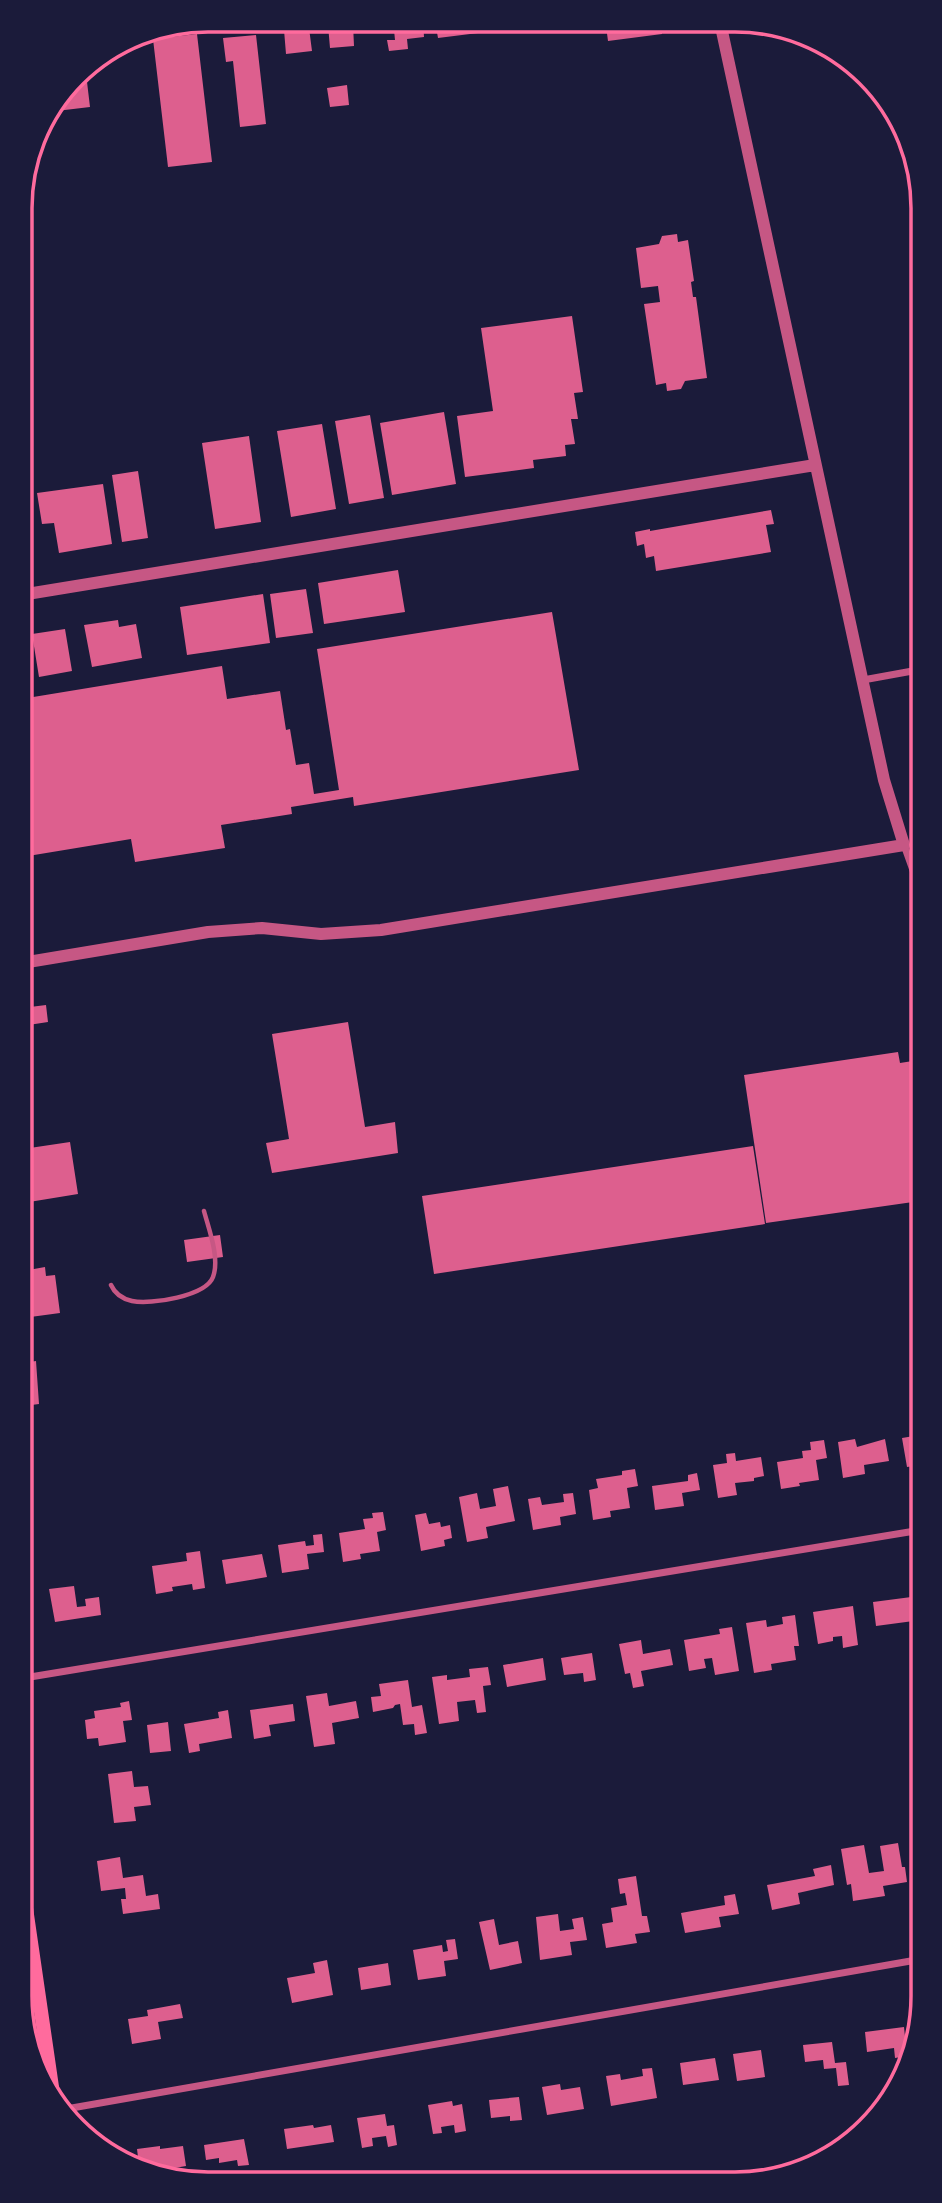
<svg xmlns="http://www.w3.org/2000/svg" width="942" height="2203" font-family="'Noto Sans',sans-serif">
<rect width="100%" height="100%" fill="#1b1b3a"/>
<path fill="#dd5f8e" d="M393,20L423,21L424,37L407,39L408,49L389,51L387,40H395Z
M435,21H542L543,25L438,38Z
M612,22H661L662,34L608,41L606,26L613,25Z
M353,24L354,46L330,48L328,25Z
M309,28L312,51L286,54L284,30Z
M197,34L212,162L168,167L153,39Z
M256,35L266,124L240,127L233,61L226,62L223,38Z
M85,65L90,107L48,112L83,66Z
M347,85L349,105L330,107L327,88Z
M677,234L678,242L688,240L694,281L691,282L693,297H696L707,378L685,381L681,389L667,391L666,383L656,385L644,304L660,302L658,286L641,288L636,248L659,244L662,236Z
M572,316L583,392L574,393L578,419H571L575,444L565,445L566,456L533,460L534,468L465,477L457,416L493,411L481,328Z
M444,412L456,484L392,495L380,423Z
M370,415L384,498L349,504L335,421Z
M322,424L336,509L291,517L277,431Z
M249,436L261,522L215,529L202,443Z
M138,471L148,538L122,542L112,475Z
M103,484L112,544L59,553L54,523L42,524L37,493Z
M771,510L774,524L766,525L771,552L656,571L654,556L646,558L644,544L637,546L635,532L650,529V531Z
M398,570L405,612L324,624L318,583Z
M306,589L313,633L276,638L270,594Z
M263,594L270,643L187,655L180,607Z
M552,612L579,770L354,806L353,797L291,807L292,814L221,825L225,848L135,862L131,839L22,857L21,699L222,666L227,699L280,691L286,730L290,729L296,765L309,763L314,794L339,790L317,649Z
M118,620L119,627L136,624L142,658L92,667L84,625Z
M65,629L72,671L39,677L32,634Z
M21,636L29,679L21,680Z
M46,1005L48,1022L22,1026V1008Z
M348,1022L365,1127L395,1122L398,1153L272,1173L266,1143L289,1139L272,1034Z
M898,1052L900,1063L919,1060L920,1201L766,1223L744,1075Z
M70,1142L78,1194L23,1203V1149Z
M753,1146L765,1224L434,1274L422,1196Z
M220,1235L223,1257L187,1262L184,1240Z
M45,1267L46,1276L55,1275L60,1313L23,1318V1271Z
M36,1361L39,1404L24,1406L23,1363Z
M920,1435L921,1465L907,1467L902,1438Z
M855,1439L857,1447L885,1439L889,1461L864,1465L865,1474L843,1478L838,1442Z
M824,1440L827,1458L816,1460L819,1480L799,1483L800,1486L781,1489L777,1462L803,1458L802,1451L811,1450L810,1442Z
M735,1453L736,1461L761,1457L764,1476L754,1478V1481L735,1483L737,1495L718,1498L713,1465L727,1463L726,1454Z
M635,1469L638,1486L627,1488L630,1508L610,1511L611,1517L593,1520L589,1490L598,1488L596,1479L622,1475V1471Z
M697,1473L700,1490L682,1493L684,1506L655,1510L652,1486L688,1481V1475Z
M508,1486L515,1521L486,1527L488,1538L467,1542L459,1497L477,1493L480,1509L496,1506L493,1489Z
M573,1493L576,1514L560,1517L561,1525L533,1530L528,1499L540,1497L542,1505L564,1502L563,1494Z
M383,1512L386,1530L377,1532L380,1551L360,1554L361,1559L343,1562L339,1533L365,1529L363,1519L373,1518L372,1513Z
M426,1513L429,1524L440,1522L441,1527L450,1525L452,1538L444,1540L445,1546L421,1551L415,1515Z
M322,1534L324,1552L307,1554L309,1569L282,1573L278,1545L305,1541L306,1546L314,1545L313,1535Z
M200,1551L205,1588L193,1590L192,1584L172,1587L173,1591L156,1594L152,1566L187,1561L186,1553Z
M262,1554L267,1577L226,1584L222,1560Z
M74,1586L77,1607L86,1606L85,1599L99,1597L101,1615L55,1622L49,1589Z
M919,1596L921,1620L876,1626L873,1602Z
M853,1606L858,1645L843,1648L842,1636L833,1637V1641L818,1644L813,1612Z
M795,1615L799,1646H794L796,1660L771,1664L772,1670L754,1673L746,1623L766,1620L767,1627L783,1624L782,1617Z
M732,1627L739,1671L715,1675L712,1658L704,1659L706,1668L689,1671L684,1640L720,1634L719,1629Z
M641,1640L643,1654L670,1649L673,1665L641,1671L644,1686L633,1688L630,1673L625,1674L619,1644Z
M592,1653L596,1680L584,1682L583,1673L564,1675L561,1658Z
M543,1658L546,1680L507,1687L503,1665Z
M488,1667L491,1685L483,1686L486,1712L477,1713L475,1700L457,1702L459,1721L439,1724L432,1677L447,1675V1680L470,1677L469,1669Z
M408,1680L412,1707L422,1705L427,1733L415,1735L414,1724L403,1725L400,1704L395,1705L393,1708L373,1712L371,1697L381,1696L379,1684Z
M327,1693L329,1706L356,1701L359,1718L332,1723L335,1744L314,1747L306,1696Z
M129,1701L132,1720L123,1721L126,1742L99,1746L98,1738L87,1739L85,1720L95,1718L94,1711L121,1707L120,1703Z
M293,1704L295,1721L269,1725L271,1736L254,1739L250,1710Z
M228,1710L232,1738L199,1744L200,1751L189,1753L184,1724L219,1718L218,1712Z
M168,1722L171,1751L150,1753L147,1725Z
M132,1771L134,1787L148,1786L151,1805L134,1807L136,1821L114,1823L108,1774Z
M898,1843L902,1867H905L907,1882L883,1886L885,1896L853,1901L851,1884L847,1885L841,1849L864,1845L869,1873L884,1871L880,1846Z
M120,1857L123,1878L143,1875L146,1896L158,1894L160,1909L123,1914L121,1899H126L125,1888L101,1891L97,1861Z
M831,1865L834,1885L798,1893L800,1904L772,1910L767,1885L815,1876L813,1869Z
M636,1876L642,1916H647L650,1932L635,1934L637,1943L606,1948L602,1924L613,1922L611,1908L627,1905L625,1893L620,1894L618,1879Z
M735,1894L739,1914L719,1917L721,1927L685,1933L681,1913L725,1905L724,1896Z
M558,1914L560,1931L574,1929L572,1919L583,1917L587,1940L570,1942L572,1955L540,1960L536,1917Z
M494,1919L499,1945L518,1941L522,1963L490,1970L479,1922Z
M455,1939L458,1959L444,1961L446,1976L418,1980L413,1950L442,1945L443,1952L448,1951L446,1940Z
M327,1960L333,1995L292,2003L287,1978L315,1973L313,1963Z
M388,1963L391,1985L361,1990L358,1968Z
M180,2004L183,2018L158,2022L161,2039L132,2044L128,2019L148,2016L147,2010Z
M904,2027L907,2056L895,2058L894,2048L867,2052L865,2032Z
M832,2042L835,2063L846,2062L849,2085L838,2086L836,2068L824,2069L823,2060L805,2062L803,2045Z
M761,2050L765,2077L737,2081L733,2054Z
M715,2058L719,2080L683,2085L680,2063Z
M652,2068L657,2098L611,2106L606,2076L620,2074L621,2080L643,2076L642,2069Z
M560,2084L561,2090L580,2087L584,2109L547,2115L542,2087Z
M519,2097L522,2120L510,2121V2116L491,2118L489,2100Z
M452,2101L453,2106L462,2104L466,2131L455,2133L454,2125L441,2127L442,2133L433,2134L428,2105Z
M385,2114L387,2126L394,2125L397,2145L388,2147L386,2136L372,2138L373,2146L362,2148L357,2118Z
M313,2125L314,2128L331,2125L334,2142L287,2149L284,2129Z
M244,2139L249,2165L238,2166L237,2160L219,2163V2158L206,2160L204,2145Z
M160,2146V2149L183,2146L186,2166L163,2170L164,2174L160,2175L139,2165L137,2149Z"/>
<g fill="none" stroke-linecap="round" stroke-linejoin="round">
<path stroke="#c65784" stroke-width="4.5" d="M111,1285C115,1294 123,1299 132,1301C151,1305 206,1296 213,1277C220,1258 209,1230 204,1211"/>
<path stroke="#c65784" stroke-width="7" d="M863,680L918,670
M904,845L919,887
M24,1678L921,1530
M66,2109L922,1959"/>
<path stroke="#c65784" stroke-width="12" d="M21,595L815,465
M22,963L208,932L262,928L321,934L381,930L904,845L884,780L720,22"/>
<path stroke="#ff6b9d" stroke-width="14" d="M25,1901L52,2087"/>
</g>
<path d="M0 0H942V2203H0ZM208 32H735A176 176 0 0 1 911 208V1996A176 176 0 0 1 735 2172H208A176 176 0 0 1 32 1996V208A176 176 0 0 1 208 32Z" fill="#1b1b3a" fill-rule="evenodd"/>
<path fill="none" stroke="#ff6b9d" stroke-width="3.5" d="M208 32H735A176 176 0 0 1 911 208V1996A176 176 0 0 1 735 2172H208A176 176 0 0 1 32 1996V208A176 176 0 0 1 208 32Z"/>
</svg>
